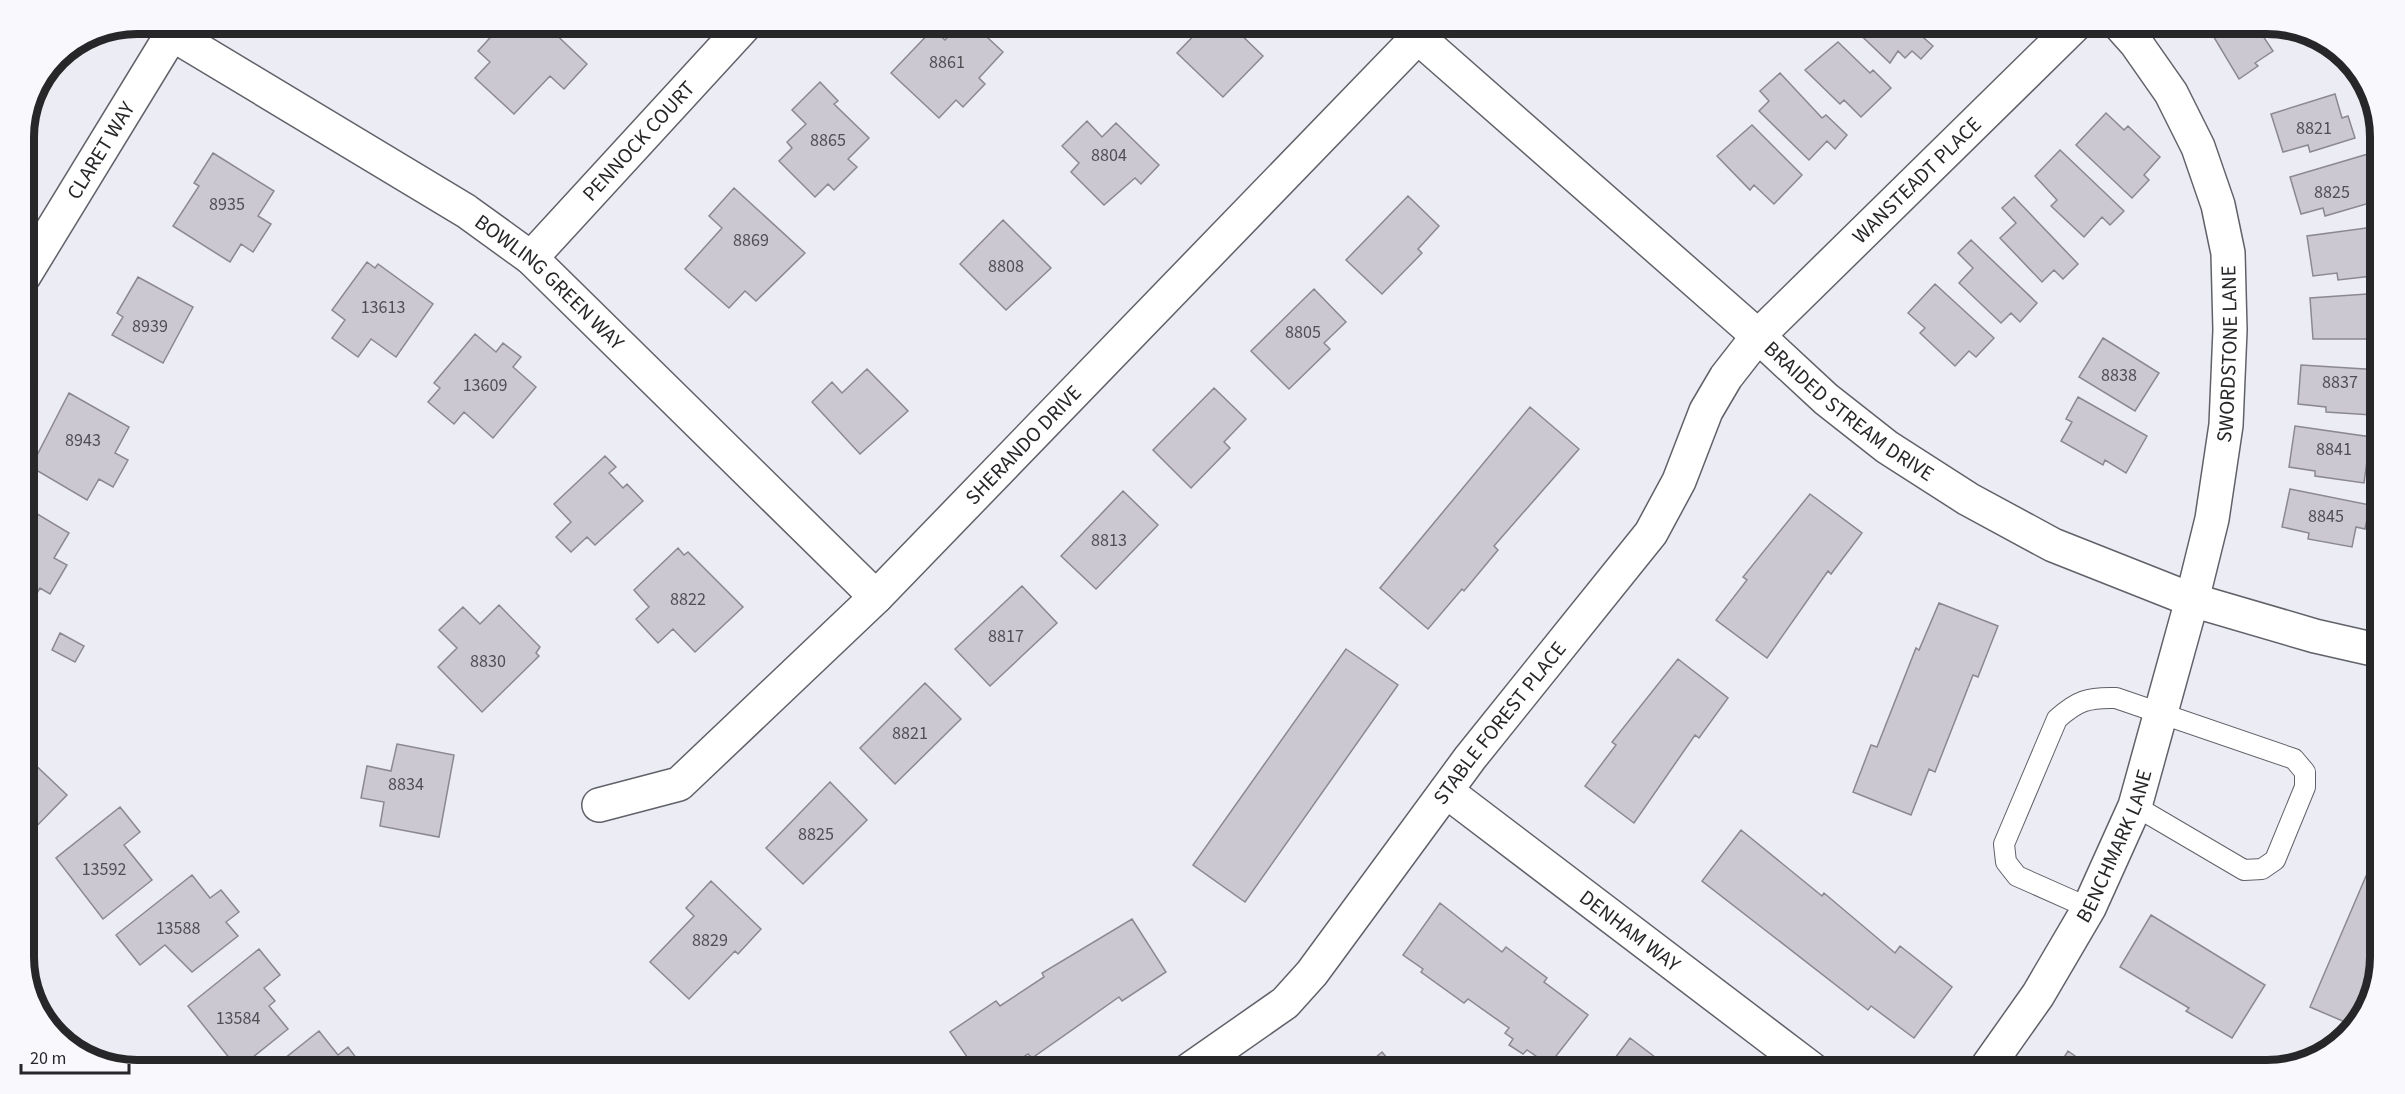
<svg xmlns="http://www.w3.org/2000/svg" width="2405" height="1094" font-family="'Source Sans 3',sans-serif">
<rect width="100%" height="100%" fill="#ececf5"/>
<path fill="#ccc8d1" stroke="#8c8890" stroke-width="1.5" d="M545,24L587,64L564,89L550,76L514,114L475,78L490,62L478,51L498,29L494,24Z
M960,24H973L1003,52L979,78L985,84L963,107L956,100L939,118L891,73L933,29L945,40Z
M1205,24H1230L1263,56L1223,97L1177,53Z
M1849,24H1908L1933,46L1921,59L1912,51L1905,58L1898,51L1890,63Z
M2206,24H2255L2273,51L2255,63L2258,66L2239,79Z
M2276,26L2295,29L2285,37Z
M2297,30L2312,33L2313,34L2305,40Z
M1838,42L1870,73L1873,70L1891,88L1861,117L1844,100L1840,104L1805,70Z
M1780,73L1822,118L1826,115L1847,135L1835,149L1827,141L1809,160L1759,111L1769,101L1760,91Z
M820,82L838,101L834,104L869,138L848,159L857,167L834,190L828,184L815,197L779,161L792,148L787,142L806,124L792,110Z
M2335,94L2342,118L2348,116L2355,138L2310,152L2308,145L2283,152L2271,114Z
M2106,113L2124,130L2128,126L2160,157L2144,175L2149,180L2132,198L2076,145Z
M1087,121L1102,137L1116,123L1159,165L1141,184L1135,178L1104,205L1071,172L1079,163L1062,146Z
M1752,125L1802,175L1774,204L1754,185L1750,190L1717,156Z
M2060,150L2124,211L2110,225L2102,217L2084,237L2051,206L2057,200L2035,176Z
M213,153L274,191L258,216L271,224L253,252L241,244L230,262L173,226L199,186L194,183Z
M2368,154L2376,180L2367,182L2373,202L2325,216L2323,208L2301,214L2290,177Z
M734,188L805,253L756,301L745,291L729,308L685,269L722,228L709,216Z
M1408,196L1439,226L1418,249L1422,253L1382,294L1346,260Z
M2014,197L2078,264L2063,279L2054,270L2042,282L2000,238L2016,223L2002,208Z
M1003,220L1051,268L1006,310L960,264Z
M2381,226V275L2338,280L2337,273L2313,276L2307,236Z
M1971,240L2037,303L2020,322L2011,313L2001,323L1959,283L1973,268L1958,253Z
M367,262L375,268L378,264L433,304L396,357L371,339L358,357L332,338L345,320L332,310Z
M138,277L193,307L163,363L112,335L123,317L117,313Z
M1935,284L1994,338L1976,357L1969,351L1955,366L1920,333L1925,328L1908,313Z
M1314,289L1346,322L1324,343L1330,349L1289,389L1251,351Z
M2381,293V339H2313L2310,298Z
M475,334L496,352L503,343L521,357L513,367L536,387L493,438L464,412L454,424L428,402L440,388L434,383Z
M2103,338L2159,373L2135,411L2079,377Z
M2301,365L2381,370V395H2373L2372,415L2326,412V407L2298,404Z
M867,369L908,411L860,454L812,402L832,382L842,393Z
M1214,388L1246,419L1224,442L1230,448L1191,488L1153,450Z
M69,393L129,427L115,453L128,460L113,487L99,479L87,500L31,467Z
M2078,397L2147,436L2126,473L2105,460L2103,465L2061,441L2072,422L2066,419Z
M1530,407L1579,449L1494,546L1498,550L1464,591L1462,589L1428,629L1380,588Z
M2295,426L2378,438L2375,462L2367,461L2364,483L2315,476V471L2289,467Z
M605,456L616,467L609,473L623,488L627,484L643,501L595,545L587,537L571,552L556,537L571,522L554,504Z
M2290,489L2370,505L2365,529L2356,527L2352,547L2308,539L2309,533L2282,527Z
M1123,491L1158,525L1096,589L1061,556Z
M1810,494L1862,533L1831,574L1828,571L1767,658L1716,620L1747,580L1743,577Z
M24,506L69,533L54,558L67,565L50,594L40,588L28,608L24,606Z
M678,548L684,555L688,552L743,607L695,652L673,629L658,643L636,619L649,607L634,590Z
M1022,586L1057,623L990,686L955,649Z
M1939,603L1998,626L1978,677L1973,675L1935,772L1929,769L1911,815L1853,792L1871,745L1877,747L1916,648L1919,650Z
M499,605L540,647L536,653L539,656L482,712L438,667L457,648L439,630L463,607L480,624Z
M60,633L84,646L75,662L52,650Z
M1346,649L1398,685L1245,902L1193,865Z
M1678,659L1728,698L1699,738L1695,735L1634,823L1585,786L1616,745L1612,742Z
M925,683L961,719L895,784L860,748Z
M397,744L454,755L439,837L380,826L384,802L361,798L367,766L391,771Z
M29,759L67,795L24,839V760L26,762Z
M830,782L867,820L803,884L766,848Z
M120,807L140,832L124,845L152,880L103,919L56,858Z
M1741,830L1822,896L1824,893L1895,953L1900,946L1952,987L1914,1038L1871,1006L1868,1010L1702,881Z
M2381,841V957L2372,1001L2352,1025L2310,1007Z
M192,875L210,898L221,890L239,912L226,922L238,936L192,972L165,945L140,965L116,935Z
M711,881L761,929L738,954L735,951L689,999L650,962L694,916L686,908Z
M1440,903L1502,952L1506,947L1547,978L1544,982L1588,1015L1549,1065L1527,1050L1523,1054L1509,1045L1513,1039L1505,1033L1509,1028L1468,999L1464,1003L1421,972L1423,969L1403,955Z
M2151,915L2265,985L2232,1038L2186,1011L2189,1008L2120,967Z
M1132,919L1166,972L1122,1001L1119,997L1032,1058L1028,1054L1004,1070H976L950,1032L996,1001L1000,1006L1044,977L1042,973Z
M259,949L280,975L264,988L275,1001L269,1006L288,1029L238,1069L188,1006Z
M319,1031L338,1055L348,1047L363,1067L360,1070H270Z
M1630,1038L1672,1070H1606Z
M2068,1051L2095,1070H2056Z
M1382,1052L1397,1070H1361Z"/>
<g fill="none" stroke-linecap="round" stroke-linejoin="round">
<defs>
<path id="lane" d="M2089,908L2017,876L2006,862L2004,844L2057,719C2077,701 2088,697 2116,698L2294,759L2305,772V787L2275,860L2262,869L2244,870L2135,806"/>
<g id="street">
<path id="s1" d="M1403,24L1758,336L1826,399L1887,447L1968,499L2053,545L2192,600L2315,636L2381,651"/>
<path id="s2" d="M172,34L466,211L531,258L876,597"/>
<path id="s3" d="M531,258L746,24"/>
<path id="s4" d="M24,276L178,24"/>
<path id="s5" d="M1446,791L1813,1070"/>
<path id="s6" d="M599,805L679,784L876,597L1417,38"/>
<path id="s7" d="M1189,1070L1285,1003L1312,973L1470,758L1651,533L1679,481L1706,411L1726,377L1758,336L2076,24"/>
<path id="s8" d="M1985,1070L2038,995L2089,908L2135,806L2192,600L2212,519L2226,425L2230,330L2228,253L2218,205L2198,147L2171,93L2136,43L2119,24"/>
</g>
</defs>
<use href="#lane" stroke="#616169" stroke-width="22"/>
<use href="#street" stroke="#616169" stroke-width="36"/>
<use href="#lane" stroke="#fff" stroke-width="20"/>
<use href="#street" stroke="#fff" stroke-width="33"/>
</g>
<g text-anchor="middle" stroke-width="6" stroke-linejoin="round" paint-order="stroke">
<g font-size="18" fill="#504f54">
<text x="947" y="68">8861</text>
<text x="2314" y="134">8821</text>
<text x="828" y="146">8865</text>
<text x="1109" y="161">8804</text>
<text x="2332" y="198">8825</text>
<text x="227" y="210">8935</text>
<text x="751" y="246">8869</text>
<text x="1006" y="272">8808</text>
<text x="383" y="313">13613</text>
<text x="150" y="332">8939</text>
<text x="1303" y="338">8805</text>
<text x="2119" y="381">8838</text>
<text x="2340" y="388">8837</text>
<text x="485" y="391">13609</text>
<text x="83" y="446">8943</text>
<text x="2334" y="455">8841</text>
<text x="2326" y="522">8845</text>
<text x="1109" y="546">8813</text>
<text x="688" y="605">8822</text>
<text x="1006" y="642">8817</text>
<text x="488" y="667">8830</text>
<text x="910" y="739">8821</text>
<text x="406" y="790">8834</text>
<text x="816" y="840">8825</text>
<text x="104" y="875">13592</text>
<text x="178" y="934">13588</text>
<text x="710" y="946">8829</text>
<text x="238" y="1024">13584</text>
</g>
<g font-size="21" fill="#27272a" stroke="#f9f9fd">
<text dy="7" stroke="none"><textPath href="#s3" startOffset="159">PENNOCK COURT</textPath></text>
<text dy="7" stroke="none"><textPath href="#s4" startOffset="147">CLARET WAY</textPath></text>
<text dy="7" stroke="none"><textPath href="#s7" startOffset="1161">WANSTEADT PLACE</textPath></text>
<text dy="7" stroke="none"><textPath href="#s2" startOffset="453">BOWLING GREEN WAY</textPath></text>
<text dy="7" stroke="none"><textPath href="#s8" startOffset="768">SWORDSTONE LANE</textPath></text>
<text dy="7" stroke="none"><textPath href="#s1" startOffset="591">BRAIDED STREAM DRIVE</textPath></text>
<text dy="7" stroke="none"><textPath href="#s6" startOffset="566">SHERANDO DRIVE</textPath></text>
<text dy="7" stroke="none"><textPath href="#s7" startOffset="470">STABLE FOREST PLACE</textPath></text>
<text dy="7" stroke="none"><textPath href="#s8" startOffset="260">BENCHMARK LANE</textPath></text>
<text dy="7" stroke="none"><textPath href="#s5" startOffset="231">DENHAM WAY</textPath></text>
</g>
</g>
<path d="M0 0H2405V1094H0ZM137 34H2267A103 103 0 0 1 2370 137V957A103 103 0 0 1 2267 1060H137A103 103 0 0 1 34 957V137A103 103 0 0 1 137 34Z" fill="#f9f9fd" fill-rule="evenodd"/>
<path fill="none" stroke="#27272a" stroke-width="8" d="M137 34H2267A103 103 0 0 1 2370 137V957A103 103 0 0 1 2267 1060H137A103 103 0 0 1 34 957V137A103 103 0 0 1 137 34Z"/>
<path d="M21 1064v9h108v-9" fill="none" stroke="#27272a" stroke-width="3"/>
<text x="30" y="1064" font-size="18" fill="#27272a" stroke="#f9f9fd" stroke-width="4.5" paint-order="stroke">20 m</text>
</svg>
